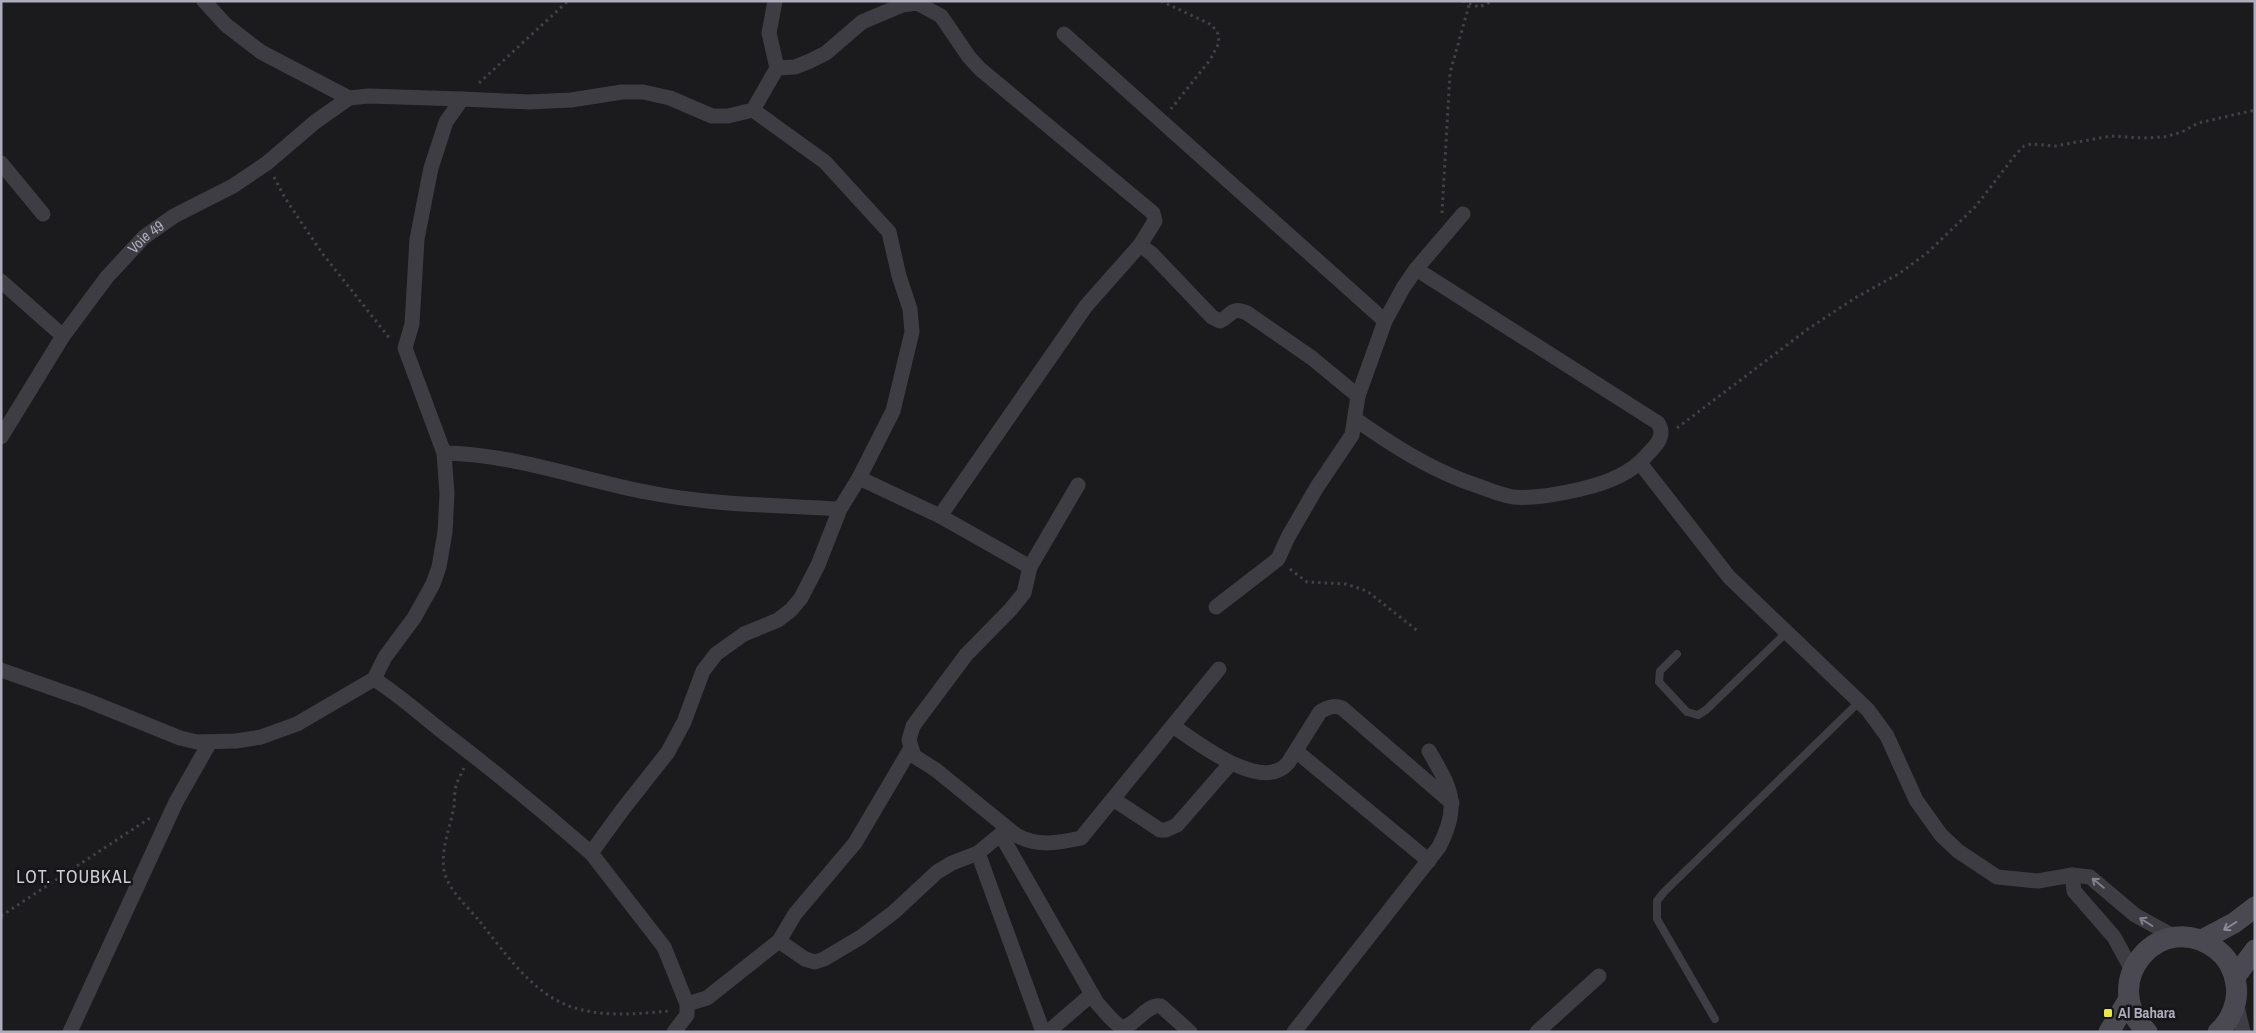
<svg xmlns="http://www.w3.org/2000/svg" width="2256" height="1033" font-family="'Archivo Narrow',sans-serif">
<rect width="100%" height="100%" fill="#1b1a1c"/>
<g fill="none" stroke-linecap="round" stroke-linejoin="round">
<path stroke="#414148" stroke-width="3" stroke-dasharray="2.5 4" stroke-linecap="butt" d="M1161,1L1212,25L1218,34L1219,43L1210,60L1171,109
M1463,1L1479,7L1493,1
M479,83L568,1
M274,177L285,198L322,253L391,340
M1442,213L1450,73L1469,5
M1677,428L1808,329L1855,298L1900,273L1927,253L1976,206L2016,154L2024,146L2031,144L2055,146L2111,136L2143,138L2164,137L2182,132L2198,123L2255,110
M1290,569L1307,582L1346,584L1367,591L1419,632
M464,768C461,775 455,784 455,792C454,799 455,805 453,811C449,831 441,849 444,870C447,889 469,908 481,923C506,954 534,996 575,1008C604,1017 639,1014 669,1011
M1,916L150,818"/>
<path stroke="#3e3d43" stroke-width="8" d="M1677,654L1660,671L1659,682L1687,712L1698,715L1706,710L1786,633
M1715,1019L1657,919V901L1664,892L1859,702"/>
<g stroke="#3e3d43" stroke-width="15">
<path d="M204,1L226,25L261,52L349,98L368,96L462,99L529,102L571,100L622,92H643L670,98L712,116H728L753,110L777,68L769,33L775,1"/>
<path d="M1064,34L1385,321"/>
<path d="M777,68L795,67L810,61L826,53L862,22L902,5L917,3L941,16L969,57L980,69L1153,213L1155,221L1140,245L1152,254L1212,317L1220,321C1232,316 1230,306 1247,313L1312,358L1358,396"/>
<path d="M1,163L43,214"/>
<path d="M1,281L63,336"/>
<path d="M1355,419C1395,447 1434,472 1481,487C1491,491 1503,495 1513,497C1535,499 1560,494 1581,489C1603,484 1630,474 1645,457C1654,447 1667,437 1658,423L1416,269"/>
<path id="s1" d="M1,437L63,336L107,277L144,237L174,216L233,186L267,163L315,122L349,98"/>
<path d="M444,453C512,454 579,479 646,492C709,505 775,505 840,509"/>
<path d="M1640,463L1729,577L1868,710L1887,736L1916,800L1941,835L1958,851L1997,877L2038,881L2072,875L2090,877L2135,915L2175,937"/>
<path d="M859,478L940,516L1030,567"/>
<path d="M1078,485L1030,567L1024,593L1011,609L966,655L913,726L909,740L914,756L936,770L1016,835C1038,847 1058,843 1081,838L1219,669"/>
<path d="M940,516L1086,306L1140,245"/>
<path d="M1216,607L1278,559L1288,537L1317,487L1352,435L1358,396L1385,321L1403,288L1416,269L1463,214"/>
<path d="M1,670L86,700L180,738L197,742L236,741L261,737L297,724L374,679L385,657L414,618L433,584L439,567L445,532L447,494L444,453L405,348L412,324L417,239L431,168L446,122L462,99"/>
<path d="M374,679C399,695 420,714 443,732C494,771 543,811 591,853"/>
<path d="M1173,726C1197,742 1262,794 1288,763L1320,712C1328,707 1334,705 1342,708L1452,803"/>
<path d="M1296,751L1429,861"/>
<path d="M1113,799L1160,830H1166L1177,825L1230,764"/>
<path d="M1001,835L1097,1003C1104,1010 1112,1022 1120,1026C1133,1031 1145,1003 1161,1006L1190,1032"/>
<path d="M978,853L1043,1032"/>
<path d="M2072,875L2074,891L2114,937L2132,970"/>
<path d="M779,941L805,959L815,962L824,959L861,937L894,912L937,872L952,863L978,853L1007,829"/>
<path d="M2236,1002L2243,1032"/>
<path d="M687,1004L707,998L779,941L795,914L855,843L911,748"/>
<path d="M70,1032L176,802L210,742"/>
<path d="M674,1032L687,1015V1004L664,947L591,853L623,809L668,752L684,722L703,671L716,654L744,634L778,620L791,610L801,598L818,565L840,509L859,478L893,411L912,332L910,309L899,276L889,232L825,162L753,110"/>
<path d="M1048,1032L1092,994"/>
<path d="M1294,1032L1439,847C1461,804 1451,789 1429,751"/>
<path d="M1537,1032L1599,976"/>
</g>
<path stroke="#4a4951" stroke-width="21" d="M2202,940L2234,923L2255,907
M2235,977L2255,950
M2109,1032L2129,999
M2147,1032C2096,982 2161,907 2216,949C2227,957 2234,970 2236,984C2239,1001 2231,1021 2218,1032"/>
</g>
<defs><path id="oneway-shaft" d="M-6 0H5M1.5-3L5.5 0L1.5 3" fill="none" stroke-width="1.6" stroke-linecap="round" stroke-linejoin="round" transform="scale(1.25)"/></defs>
<g stroke="#81808b">
<use href="#oneway-shaft" transform="translate(2098 883) rotate(-141)"/>
<use href="#oneway-shaft" transform="translate(2146 922) rotate(-148)"/>
</g>
<use stroke="#8b8a96" href="#oneway-shaft" transform="translate(2230 926) rotate(148)"/>
<rect fill="#e8e846" stroke="#161517" stroke-width="2" x="2103" y="1008" width="10" height="10" rx="2.5"/>
<g text-anchor="middle" stroke-width="5" stroke-linejoin="round" paint-order="stroke">
<g font-size="15" fill="#aeadbb" stroke="#161517">
<text dy="5" stroke="none"><textPath href="#s1" startOffset="248">Voie 49</textPath></text>
</g>
<g font-size="15" font-weight="bold" fill="#aeadbb" stroke="#161517" text-anchor="start">
<text x="2118" y="1018">Al Bahara</text>
</g>
<g font-size="18" letter-spacing="1" fill="#cfced7" stroke="#161517">
<text x="74" y="883">LOT. TOUBKAL</text>
</g>
</g>
<rect width="2256" height="1033" fill="none" stroke="#aeadbb" stroke-width="5"/>
</svg>
